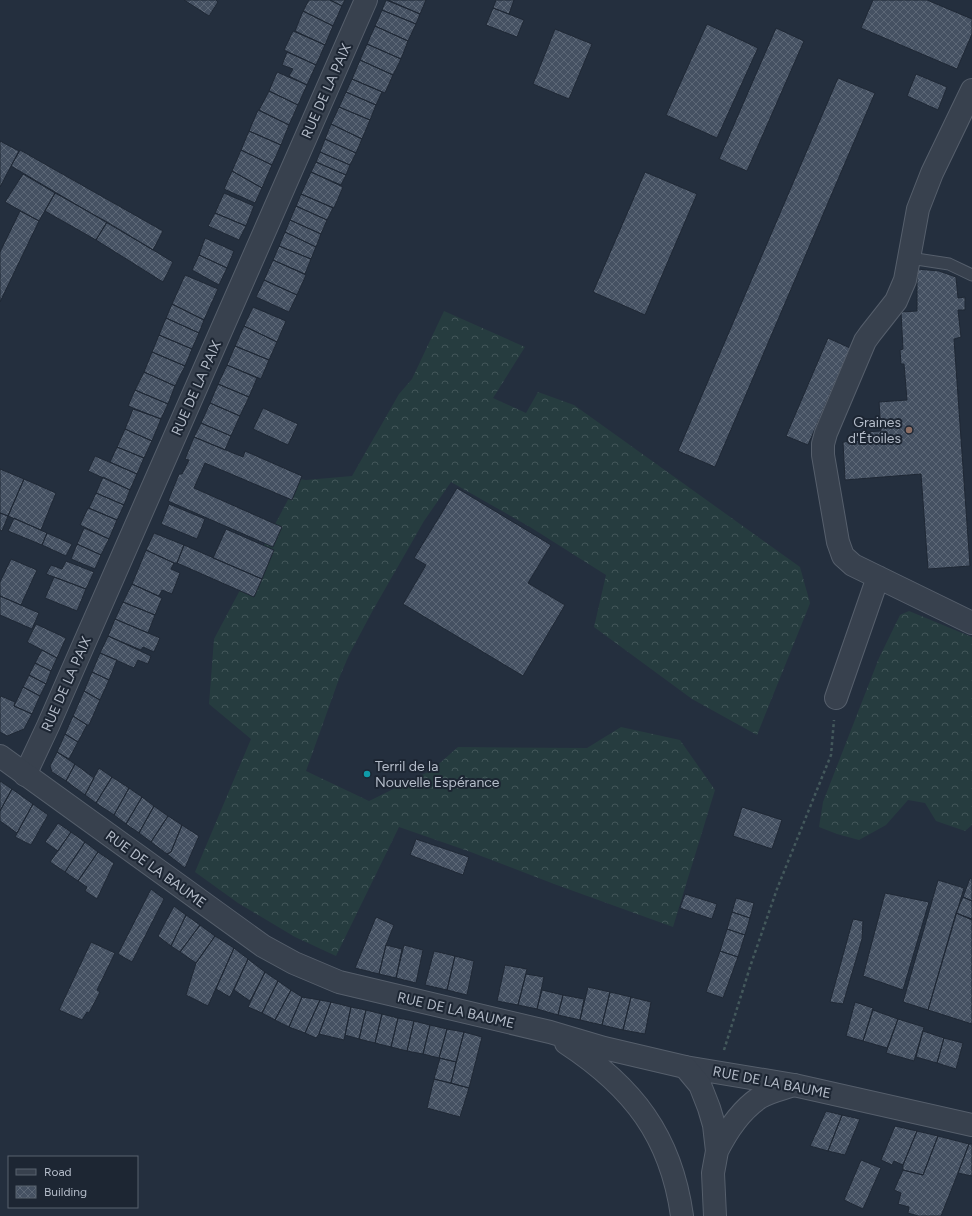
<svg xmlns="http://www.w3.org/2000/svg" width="972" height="1216" font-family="Figtree,sans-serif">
<defs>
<pattern id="forest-crowns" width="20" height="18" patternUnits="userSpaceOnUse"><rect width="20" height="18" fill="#263c3f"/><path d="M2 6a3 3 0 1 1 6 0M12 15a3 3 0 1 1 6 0" fill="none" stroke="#435659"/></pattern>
<pattern id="building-cross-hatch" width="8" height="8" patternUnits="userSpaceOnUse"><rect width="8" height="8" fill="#455162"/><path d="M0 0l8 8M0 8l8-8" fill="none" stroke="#5d6877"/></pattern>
</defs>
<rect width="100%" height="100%" fill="#242f3e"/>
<path fill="url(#forest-crowns)" d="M444,311L525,347L493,398L526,413L538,392L574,405L800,567L810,603L809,606L757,735L692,699L594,627L606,575L530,527L451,482L424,521L373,610L349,655L340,676L306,771L369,801L432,770L458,747L587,748L621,727L680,740L715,790L673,927L554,884L468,851L399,827L336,956L295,937L238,903L195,872L251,739L209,704L214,639L299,479L306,480L352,476L399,394L412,379Z
M909,611L972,637V825L965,831L936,821L925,803L908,800L886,825L859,840L837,834L819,827L823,802L879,658L900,615Z"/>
<path fill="url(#building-cross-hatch)" stroke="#1f2835" d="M184,0H216L218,2L209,16Z
M309,0H330L342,6L333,26L303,11Z
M330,0H345L342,6Z
M386,0L420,14L416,24L382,10Z
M388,0H426L420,14Z
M496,0H514L509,14L493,8Z
M873,0H927L972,19V34L957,69L861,28Z
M493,8L524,20L517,37L486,25Z
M382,10L416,24L408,41L375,26Z
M303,11L333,26L325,45L295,31Z
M707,24L758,48L717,138L666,115Z
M375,26L408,41L401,59L367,44Z
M776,28L804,41L747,171L719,159Z
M555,29L592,44L569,99L533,84Z
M293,31L325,45L316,65L284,50Z
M367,44L401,59L393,75L360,60Z
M287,52L316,65L307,85L289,76L293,69L282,65Z
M360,60L393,75L385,93L352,79Z
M277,72L307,85L298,105L269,91Z
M916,74L947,87L938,110L907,96Z
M838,78L875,93L715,467L678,451Z
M352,79L382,92L376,105L346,92Z
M269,91L298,105L289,125L259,110Z
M346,92L376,105L370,120L339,107Z
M339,107L370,120L362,139L331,124Z
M258,110L289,125L281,145L249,131Z
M331,124L362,139L356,153L325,139Z
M249,131L281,145L272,165L241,150Z
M325,139L356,153L350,165L320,152Z
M0,141L19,151L0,187Z
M20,150L163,231L153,250L11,166Z
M241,150L272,165L262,188L232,171Z
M320,152L350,165L346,175L316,162Z
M316,162L346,175L341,185L311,172Z
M232,171L262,188L255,203L224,189Z
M311,172L343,187L334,208L301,194Z
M645,172L697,194L645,315L593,292Z
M23,174L55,193L39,221L5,202Z
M55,193L107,222L96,240L45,211Z
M224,193L254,206L246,226L215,213Z
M301,194L333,208L327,220L296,206Z
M296,206L327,220L321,234L290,220Z
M20,211L39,221L0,302V252Z
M215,213L246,226L239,240L208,226Z
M290,220L321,234L316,247L285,232Z
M107,222L173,262L163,282L96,240Z
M285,232L316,247L311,259L279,246Z
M205,238L234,251L227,268L199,255Z
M279,246L311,259L305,274L273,260Z
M199,255L227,268L219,285L192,270Z
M273,260L306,275L297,295L264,280Z
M917,269L939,271L956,277L958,298L965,297V310H958L961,337L954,339L970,566L928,569L921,474L845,480L843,442L864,440V432L881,431L879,402L907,400L904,364H901L900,350L903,349L901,312L917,311Z
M185,275L218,289L204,320L172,304Z
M264,280L297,295L289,312L256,297Z
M172,304L204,320L199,333L166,318Z
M253,307L286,321L277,342L244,326Z
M166,318L199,333L192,349L159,335Z
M244,326L277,342L269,360L235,346Z
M159,335L192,349L185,366L152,352Z
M828,338L850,348L808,445L786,436Z
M235,346L269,360L261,379L227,365Z
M152,352L185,366L175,386L144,372Z
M227,365L257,378L249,397L218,384Z
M144,372L175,386L168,404L135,390Z
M218,384L249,397L240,416L210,403Z
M135,390L168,404L161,419L128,406Z
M210,403L240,416L231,436L201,423Z
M263,408L298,424L288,445L253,429Z
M133,409L161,419L152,441L125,429Z
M201,423L231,436L225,450L194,437Z
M125,429L152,441L144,458L117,447Z
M194,437L243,457L245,451L302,476L292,500L205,463L194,488L282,527L273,547L168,501L179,474H182L189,460L185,459Z
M117,447L144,458L137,474L110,462Z
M95,456L137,474L130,490L88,471Z
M0,469L24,479L8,516L0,513Z
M103,477L130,490L124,505L96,493Z
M24,479L56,493L41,530L8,516Z
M457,488L551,545L528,583L565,605L523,676L403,604L426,565L414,558Z
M96,493L124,505L117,520L89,508Z
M169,504L205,519L197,539L161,524Z
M88,508L117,520L109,539L80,525Z
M0,513L8,516L2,531L0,530Z
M14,518L47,533L42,545L8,531Z
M84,528L109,539L101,555L77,544Z
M226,529L274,550L262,579L213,558Z
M47,533L72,544L66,556L42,545Z
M154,533L184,545L177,563H174L146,550Z
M77,544L101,555L95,569L71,559Z
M184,545L262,579L254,597L177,563Z
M146,550L174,563L171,569L180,573L172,594L162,590L159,596L132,584Z
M11,559L37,570L21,605L0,596V582Z
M66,561L94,572L86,589L46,574L51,565L62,569Z
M54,577L86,589L77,611L45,598Z
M132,584L162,598L155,615L123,602Z
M0,596L39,613L32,629L0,615Z
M123,602L155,615L148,633L115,619Z
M115,619L160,638L154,652L143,647L141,650L108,636Z
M36,624L66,638L57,658L27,642Z
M108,636L151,656L148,664L138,660L134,668L100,653Z
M42,650L57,658L51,671L35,663Z
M100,653L117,660L109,680L92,672Z
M35,663L51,671L46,684L29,675Z
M92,672L109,680L100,700L84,691Z
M29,675L46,684L40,696L23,687Z
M23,687L40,696L32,714L14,706Z
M84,691L100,700L89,725H87L73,716Z
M1,696L15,702L14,706L32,714L24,729L7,736L0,732V698Z
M73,716L87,725L78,742L65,734Z
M65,734L78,742L69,759L57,752Z
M57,752L75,764L66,781L52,772L50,766Z
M75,764L94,778L85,795L66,781Z
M99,768L112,777L96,803L85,795Z
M112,777L129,788L114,815L96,803Z
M0,781L12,789L0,811Z
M129,788L142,797L126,824L114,815Z
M12,789L33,804L17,833L0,821V811Z
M142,797L154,806L139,833L126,824Z
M33,804L48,815L31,845L15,837Z
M154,806L168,816L151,842L139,833Z
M742,807L782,820L772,849L733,836Z
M168,816L182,825L171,852L167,854L151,842Z
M58,823L71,832L58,851L45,842Z
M182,825L199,836L185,868L167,854L171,852Z
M71,832L85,842L65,872L50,862Z
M416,839L469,857L463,875L410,855Z
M85,842L98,852L78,881L65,872Z
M98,852L114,863L97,899L85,891L87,887L78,881Z
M970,878L972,879V901L963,897Z
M938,880L964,888L928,1010L903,1002Z
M151,889L164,899L132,962L118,954Z
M885,893L929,902L903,990L863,976Z
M685,894L717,904L712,919L680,908Z
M963,897L972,901V919L956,913Z
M736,898L754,903L750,918L732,912Z
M174,906L186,915L171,946L158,936Z
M732,912L750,918L745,935L727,929Z
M956,913L972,920V1024L928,1010Z
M186,915L200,925L180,952L171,946Z
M376,917L394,925L386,945L379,974L355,968Z
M853,919L863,921L862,939L843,1004L830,1002Z
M200,925L215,936L196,963L180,952Z
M727,929L745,935L738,957L720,951Z
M215,936L234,948L208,1006L186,995L196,963Z
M91,942L115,953L97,990L100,992L89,1013L87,1012L82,1020L59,1010Z
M386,945L402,949L396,978L379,974Z
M404,945L423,950L416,983L396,978Z
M234,948L248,959L230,997L216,989Z
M434,951L455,956L447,990L425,985Z
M720,951L738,957L723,998L706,992Z
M455,956L474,961L467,995L447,990Z
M248,959L265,972L250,1001L234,990Z
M505,965L527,969L518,1005L497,1001Z
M265,972L278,981L262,1013L248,1007Z
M526,974L544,977L537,1009L518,1005Z
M278,981L291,990L275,1020L262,1013Z
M588,987L610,992L602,1025L580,1020Z
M291,990L302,997L289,1027L275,1020Z
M542,990L563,995L558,1015L537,1009Z
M610,992L631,997L623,1030L602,1025Z
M563,995L584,999L580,1020L558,1015Z
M302,997L320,1000L305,1033L289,1027Z
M631,997L651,1002L645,1034L623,1030Z
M320,1000L331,1002L319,1034L316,1038L305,1033Z
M331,1002L351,1007L344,1040L319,1034Z
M855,1002L873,1008L863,1041L846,1036Z
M351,1007L366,1010L359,1039L345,1035Z
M366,1010L382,1014L375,1043L359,1039Z
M873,1010L898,1019L887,1048L863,1041Z
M382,1014L398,1018L391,1047L375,1043Z
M398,1018L414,1021L407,1051L391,1047Z
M898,1019L924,1027L914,1061L886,1053Z
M414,1021L430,1025L423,1054L407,1051Z
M430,1025L447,1029L439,1058L423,1054Z
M447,1029L464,1032L456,1062L439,1058Z
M923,1031L944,1038L937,1063L916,1057Z
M464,1032L482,1037L469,1088L451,1083Z
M944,1038L963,1043L956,1069L937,1063Z
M440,1058L456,1062L451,1083L434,1079Z
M434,1079L469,1088L460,1117L427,1108Z
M826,1111L842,1115L828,1151L810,1146Z
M842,1115L860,1119L845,1155L828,1151Z
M895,1126L917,1131L903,1165L894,1161L892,1165L881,1160Z
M917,1131L938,1136L923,1175L903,1170V1165Z
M938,1136L969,1144L958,1173L941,1216H918L908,1213L909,1207L898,1204L901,1193L894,1190L903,1170L923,1175Z
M969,1144H972V1176L958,1173Z
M861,1160L881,1168L863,1209L844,1200Z"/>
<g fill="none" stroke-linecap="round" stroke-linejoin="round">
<defs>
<path id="service" d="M910,258L949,264L972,275"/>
<path id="minor" d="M972,90L932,173L918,209L905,280L896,301L870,334L865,341L826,433L823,444V455L838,542L843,556L853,565L972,623
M836,698L878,577
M25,775L48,726L366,0
M685,1067L794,1085L972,1125"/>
<path id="tertiary" d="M0,756L263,946L294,963L339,982L550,1032L604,1048L685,1067L700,1085L709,1108L714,1125L717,1151L713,1173L715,1216
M566,1043C633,1087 671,1136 682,1216
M717,1151C727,1131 740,1111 759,1098C770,1091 783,1089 794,1085"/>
</defs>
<use href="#service" stroke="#565f6c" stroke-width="13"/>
<use href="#minor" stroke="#565f6c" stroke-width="24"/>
<use href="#tertiary" stroke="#565f6c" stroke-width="24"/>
<path stroke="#44595c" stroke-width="2.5" stroke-dasharray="3 3" stroke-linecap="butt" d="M724,1050L751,964L777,889L831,755L834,720"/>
<use href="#service" stroke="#38414e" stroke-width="11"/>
<use href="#minor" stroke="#38414e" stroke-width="22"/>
<use href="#tertiary" stroke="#38414e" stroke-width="22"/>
</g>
<circle fill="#8d6e63" stroke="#1d2633" stroke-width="1.5" cx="909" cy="430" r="4"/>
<circle fill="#0f9aa8" stroke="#1d2633" stroke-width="1.5" cx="367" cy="774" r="4"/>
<g text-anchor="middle" stroke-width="4" stroke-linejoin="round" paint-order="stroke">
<g font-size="14" fill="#b4bcc9" stroke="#1d2633">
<text transform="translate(326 91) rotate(-66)" y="5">RUE DE LA PAIX</text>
<text transform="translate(196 388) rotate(-66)" y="5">RUE DE LA PAIX</text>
<text transform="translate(66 684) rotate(-66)" y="5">RUE DE LA PAIX</text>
<text transform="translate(156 869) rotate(36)" y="5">RUE DE LA BAUME</text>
<text transform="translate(456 1010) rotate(13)" y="5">RUE DE LA BAUME</text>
<text transform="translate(772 1082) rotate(11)" y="5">RUE DE LA BAUME</text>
</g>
<g font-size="14" fill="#b4bcc9" stroke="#1d2633" text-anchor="end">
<text x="901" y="427">Graines<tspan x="901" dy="16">d'Étoiles</tspan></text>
<text x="375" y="771" text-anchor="start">Terril de la<tspan x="375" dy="16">Nouvelle Espérance</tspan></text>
</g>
</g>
<rect x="8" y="1156" width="130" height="52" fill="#1d2633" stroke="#59626f"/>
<rect x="16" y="1169" width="20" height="6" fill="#38414e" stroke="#59626f"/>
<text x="44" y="1176" font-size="12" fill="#b4bcc9">Road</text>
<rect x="16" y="1186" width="20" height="12" fill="url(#building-cross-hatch)" stroke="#59626f"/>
<text x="44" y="1196" font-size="12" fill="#b4bcc9">Building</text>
</svg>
